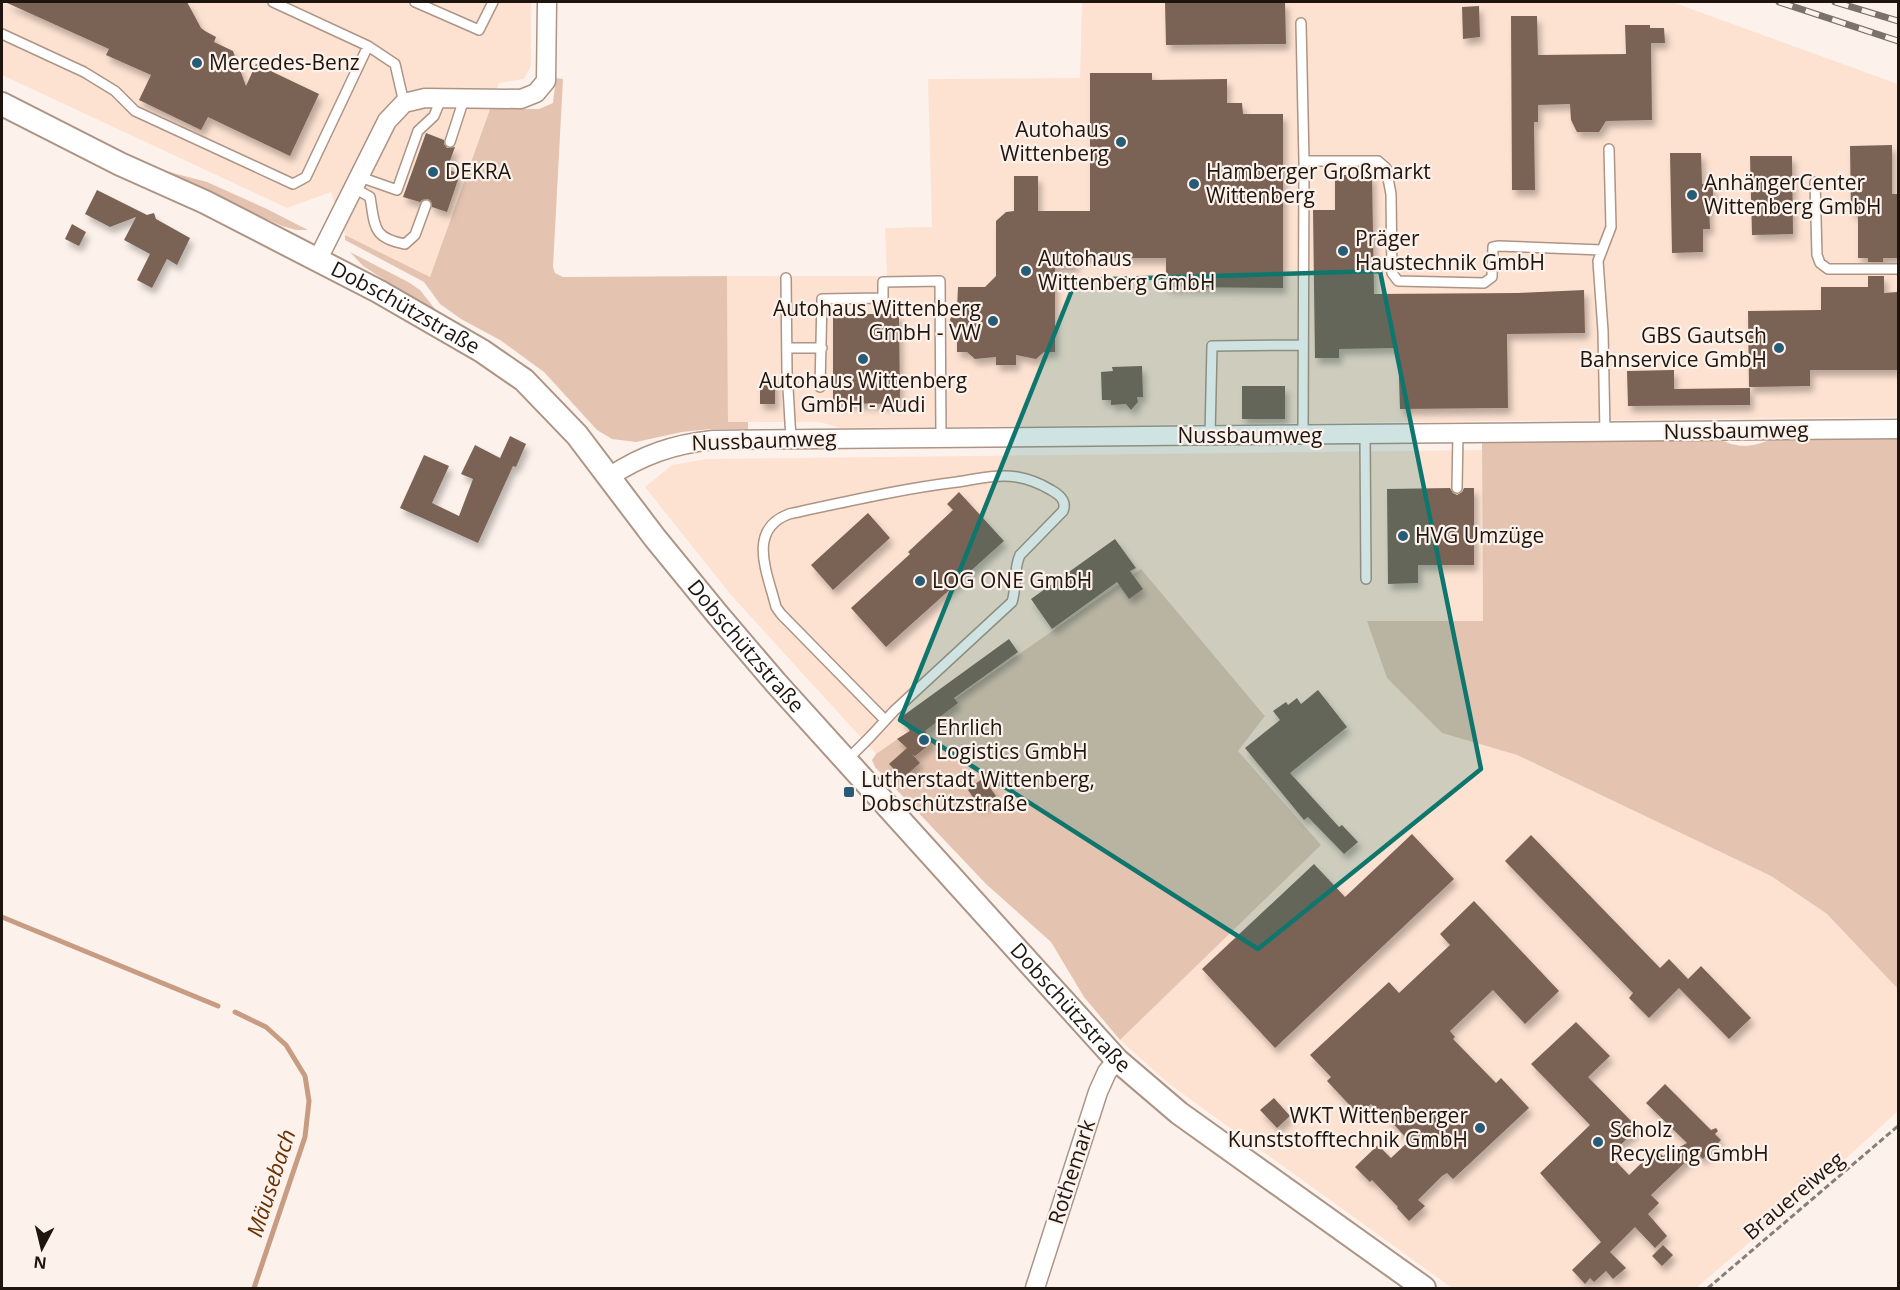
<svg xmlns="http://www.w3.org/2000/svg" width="1900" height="1290" font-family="'Open Sans',sans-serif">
<defs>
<filter id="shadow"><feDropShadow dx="3.5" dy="6" stdDeviation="3" flood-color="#0004"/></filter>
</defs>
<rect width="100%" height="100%" fill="#fdf2eb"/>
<path fill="#fde2d1" d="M2,2H531V66L524,79L499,83L430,277L345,235L331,192L287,208L2,75Z
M1082,2H1672L1898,84V417L840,428L820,422H728L727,276H887L885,228L932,227L928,79L1080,78Z
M1482,450L1483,622L1367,621L1442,733L1517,755L1771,876L1827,914L1898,989V1111L1817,1185L1696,1288H1452L1169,1084L1120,1040L1320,845L1238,751L1265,715L1140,570L876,754L731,595L645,487L672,465L707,459Z"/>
<path fill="#e4c4b0" d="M556,78L563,79L553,267L555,273L563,277L727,276L728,422H748V429H711L682,432L636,442L612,439L597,430L544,372L500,340L461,319L440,304L424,282L345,240V235L430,277L490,109H539L553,103Z
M158,169L207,182L267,209L308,230H296L282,226Z
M350,252L410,283L420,290L435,309L433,311L363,266Z
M1898,437V989L1827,914L1771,876L1517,755L1442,733L1387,678L1367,621H1483L1482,443L1719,439C1739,449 1753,447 1772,439Z
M1141,569L1265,716L1238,751L1321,845L1120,1040L1084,997L1051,942L986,884L875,767L872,760L876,754Z"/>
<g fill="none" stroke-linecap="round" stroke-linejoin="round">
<path stroke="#c79c82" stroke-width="5" d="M2,917L218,1006
M235,1012L266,1027L286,1045L305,1076L309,1101L305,1137L254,1288"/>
</g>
<path fill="#7a6254" filter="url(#shadow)" d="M5,2H187L201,28L205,31L216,37L214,42L233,51L246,86L256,64L319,94L290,156L208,117L201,130L139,100L151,75L106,55L109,49Z
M1165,2H1285L1286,44L1166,45Z
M1479,6L1480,37L1463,39L1462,7Z
M1511,16H1537L1538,55L1626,54L1625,25H1650V28H1664L1665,43H1651L1652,120L1606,121L1599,132H1577L1571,120L1570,104L1538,105V122H1534L1535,190H1512Z
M1090,73H1152V80L1227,79V103H1242L1243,114H1283V288L1166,287V258H1076L1075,267H1055V352H1044L1036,359L1016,355V365H996V357L975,359L967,352H957V329L951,324L950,319L957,310L958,287H985L996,276V221L1006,212L1014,211V176H1038V211H1090Z
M426,133L444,140V144L447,148L455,147L447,169L460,174L447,212L432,207L431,201L428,199L422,200L420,202L403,197Z
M1892,145V194H1899V258H1883V262H1868V258H1858V213H1851L1850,146Z
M1670,153H1701L1702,184H1713V206H1709L1710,229H1703V252L1672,253Z
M1750,156H1792L1793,234L1752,235Z
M1335,175H1372L1374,294L1518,293L1584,290L1585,333L1507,334L1508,408L1400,409L1398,348L1339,349V358H1315L1313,210H1335Z
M97,190L147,215L154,213L156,219L190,238L177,265L167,259L152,288L137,280L150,254L124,240L136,217L110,227L85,214Z
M72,224L86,232L79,246L65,239Z
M1868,276H1884V293L1897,292L1898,370H1810V386L1749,387L1748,311L1821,310V287H1868Z
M833,314H899L900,404L833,403Z
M1142,366L1143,397H1137L1138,402L1131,410L1126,404L1111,405V400H1102L1101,372L1113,371L1112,367Z
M1674,370V389L1750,388V405L1628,406L1627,371Z
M760,379H775V404H760Z
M1242,386H1285V419H1242Z
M510,436L526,444L516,467L513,466L478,543L400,508L424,455L449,466L432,503L459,516L473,479L461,474L475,445L500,458Z
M1450,488L1453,493L1457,495L1462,492L1464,488H1474V565H1418V583L1388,584L1387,489Z
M959,492L1004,541L886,647L851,608L910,554L908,552L953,510L947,504Z
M868,513L890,538L833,590L811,565Z
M1115,539L1136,568L1130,571L1143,589L1129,599L1117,582L1052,629L1031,599Z
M1009,639L1018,652L954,698L958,703L937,719L938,721L925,731L934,741L915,756L912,754L920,763L903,778L889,764L907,748L897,739L910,731L900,718Z
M1318,690L1347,727L1290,773L1339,827L1342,825L1358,842L1344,854L1308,817L1304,820L1245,748L1280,720L1273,711L1286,702L1288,705L1297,698L1301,704Z
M983,778L996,796L980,807L968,790Z
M1412,834L1454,879L1275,1048L1202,969L1314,864L1345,897Z
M1531,835L1660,968L1669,959L1688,979L1701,966L1751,1018L1729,1039L1679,988L1649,1018L1629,998L1633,993L1505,861Z
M1474,901L1559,991L1525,1024L1493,990L1450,1031L1455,1037L1453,1039L1496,1083L1501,1078L1529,1108L1453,1179L1447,1173L1442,1176L1418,1200L1425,1206L1409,1221L1397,1208L1398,1207L1372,1180L1370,1182L1355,1167L1378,1145L1391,1158L1409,1141L1379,1108L1377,1110L1371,1104L1359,1115L1327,1081L1331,1077L1310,1055L1389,982L1399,993L1450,945L1440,934Z
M1576,1022L1610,1056L1588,1077L1638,1128L1610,1155L1629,1175L1656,1149L1663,1156L1687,1143L1646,1103L1665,1084L1711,1130L1716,1128L1718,1131L1715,1134L1721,1140L1703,1159L1696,1152L1651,1195L1659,1203L1648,1214L1667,1236L1655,1248L1635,1227L1610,1252L1626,1268L1613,1279L1606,1271L1594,1282L1590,1278L1585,1284L1572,1270L1601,1242L1540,1173L1590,1125L1531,1064Z
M1274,1098L1290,1116L1277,1128L1260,1110Z
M1663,1245L1673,1255L1662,1266L1652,1256Z"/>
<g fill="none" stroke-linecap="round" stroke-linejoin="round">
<defs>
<path id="service" d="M273,2L368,46L395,64L404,103
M415,2L479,30L493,2
M1301,23L1304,161L1303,436
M2,34L84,72L115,91L135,111L293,184L306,177L368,46
M450,142L464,99
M1304,161H1378L1386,168L1391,194L1392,273L1398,281L1484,283L1492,277L1493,247L1499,246L1602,250
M360,177L397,190L418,131L434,116L441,99
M1815,182L1817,255L1820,263L1828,269H1898
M354,188L370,197C375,226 372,238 405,244L415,235L426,205
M786,278L787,371L791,439
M787,348H822
M820,387L822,299L883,298V282L940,281L941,438
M1605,432L1603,331L1598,261L1611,227L1609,149
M1365,435L1366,579
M1210,436L1212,346L1303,345
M1457,488L1458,434
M846,761L869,738L894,711L1012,602C1017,587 1013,570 1020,555L1063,511C1067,501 1060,495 1051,490C1041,484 1029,479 1017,477C997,474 977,479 957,482C900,489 845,502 789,514C746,530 768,574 776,607L781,614L885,720"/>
<path id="minor" d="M318,259L387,121L404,103L425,98L521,99L536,93L546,81L547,2
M609,477C642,455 674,444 713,440L1898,429
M1035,1288L1098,1092L1107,1072L1117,1060"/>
<g id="tertiary">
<path id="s1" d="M2,104L120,164L205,202L378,291L482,351L524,380L577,435L655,538L718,615L776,683L1117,1060L1179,1113L1424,1288"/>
</g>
</defs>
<use href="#service" stroke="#ad9485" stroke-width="12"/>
<use href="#minor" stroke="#ad9485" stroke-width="21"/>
<use href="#tertiary" stroke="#ad9485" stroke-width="26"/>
<path stroke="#887e77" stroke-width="3" stroke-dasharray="6 3" stroke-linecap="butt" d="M1708,1288L1898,1126"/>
<use href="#service" stroke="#fff" stroke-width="9"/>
<use href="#minor" stroke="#fff" stroke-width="18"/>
<use href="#tertiary" stroke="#fff" stroke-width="22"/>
<defs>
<path id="rail" d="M1779,2L1898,41
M1835,2L1898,21"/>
</defs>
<use href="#rail" stroke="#7b726b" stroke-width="7"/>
<use href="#rail" stroke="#fdf2eb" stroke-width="4.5" stroke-dasharray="14" stroke-linecap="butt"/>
</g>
<path fill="#0f766e" fill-opacity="0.2" stroke="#0f766e" stroke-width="4.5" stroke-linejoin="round" d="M1380,271L1481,769L1258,949L900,720L1076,280Z"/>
<g fill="#265c77" stroke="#fdf2eb" stroke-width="2">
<circle cx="197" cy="63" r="6"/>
<circle cx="1121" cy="142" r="6"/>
<circle cx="433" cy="172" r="6"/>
<circle cx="1194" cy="184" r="6"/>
<circle cx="1692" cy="195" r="6"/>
<circle cx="1343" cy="251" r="6"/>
<circle cx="1026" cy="271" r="6"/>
<circle cx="993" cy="321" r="6"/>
<circle cx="1779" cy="348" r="6"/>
<circle cx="863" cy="359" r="6"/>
<circle cx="1403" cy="536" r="6"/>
<circle cx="920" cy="581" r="6"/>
<circle cx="924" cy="740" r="6"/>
<rect x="843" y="786" width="12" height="12" rx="3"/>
<circle cx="1480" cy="1128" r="6"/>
<circle cx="1598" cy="1142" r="6"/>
</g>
<g text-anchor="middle" stroke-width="4.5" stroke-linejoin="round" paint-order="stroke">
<g font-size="21" fill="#1e150f" stroke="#fdf2eb" text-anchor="start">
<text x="209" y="70">Mercedes-Benz</text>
<text x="1109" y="137" text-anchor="end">Autohaus<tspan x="1109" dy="24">Wittenberg</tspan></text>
<text x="445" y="179">DEKRA</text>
<text x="1206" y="179">Hamberger Großmarkt<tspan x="1206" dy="24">Wittenberg</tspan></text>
<text x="1704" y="190">AnhängerCenter<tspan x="1704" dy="24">Wittenberg GmbH</tspan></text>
<text x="1355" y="246">Präger<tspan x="1355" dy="24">Haustechnik GmbH</tspan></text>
<text x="1038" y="266">Autohaus<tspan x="1038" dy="24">Wittenberg GmbH</tspan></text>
<text x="981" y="316" text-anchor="end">Autohaus Wittenberg<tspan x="981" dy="24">GmbH - VW</tspan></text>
<text x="1767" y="343" text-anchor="end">GBS Gautsch<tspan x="1767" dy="24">Bahnservice GmbH</tspan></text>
<text x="863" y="388" text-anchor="middle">Autohaus Wittenberg<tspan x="863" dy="24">GmbH - Audi</tspan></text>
<text x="1415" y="543">HVG Umzüge</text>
<text x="932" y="588">LOG ONE GmbH</text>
<text x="936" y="735">Ehrlich<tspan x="936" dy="24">Logistics GmbH</tspan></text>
<text x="861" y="787">Lutherstadt Wittenberg,<tspan x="861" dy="24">Dobschützstraße</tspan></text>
<text x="1468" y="1123" text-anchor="end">WKT Wittenberger<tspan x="1468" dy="24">Kunststofftechnik GmbH</tspan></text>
<text x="1610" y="1137">Scholz<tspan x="1610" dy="24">Recycling GmbH</tspan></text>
</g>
<g font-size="21" fill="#1e150f" stroke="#fdf2eb">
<text dy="7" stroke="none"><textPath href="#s1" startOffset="452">Dobschützstraße</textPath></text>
<text transform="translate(1736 431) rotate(-1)" y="7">Nussbaumweg</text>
<text x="1250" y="443">Nussbaumweg</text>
<text transform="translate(764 441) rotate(-2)" y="7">Nussbaumweg</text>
<text dy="7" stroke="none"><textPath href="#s1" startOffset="938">Dobschützstraße</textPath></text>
<text dy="7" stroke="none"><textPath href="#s1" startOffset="1424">Dobschützstraße</textPath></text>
<text transform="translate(1072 1172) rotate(-72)" y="7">Rothemark</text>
<text transform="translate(1794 1196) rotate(-40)" y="7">Brauereiweg</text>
</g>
<g font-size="22" font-style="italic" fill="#683104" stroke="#fdf2eb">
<text transform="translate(271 1183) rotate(-72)" y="8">Mäusebach</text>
</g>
</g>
<rect width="1900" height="1290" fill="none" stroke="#1e150f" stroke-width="6"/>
<g transform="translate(42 1248) rotate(187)" stroke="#fdf2eb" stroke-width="4.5" paint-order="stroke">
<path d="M0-4.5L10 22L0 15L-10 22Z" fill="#1e150f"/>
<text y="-9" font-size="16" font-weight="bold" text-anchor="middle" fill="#1e150f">N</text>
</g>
</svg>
